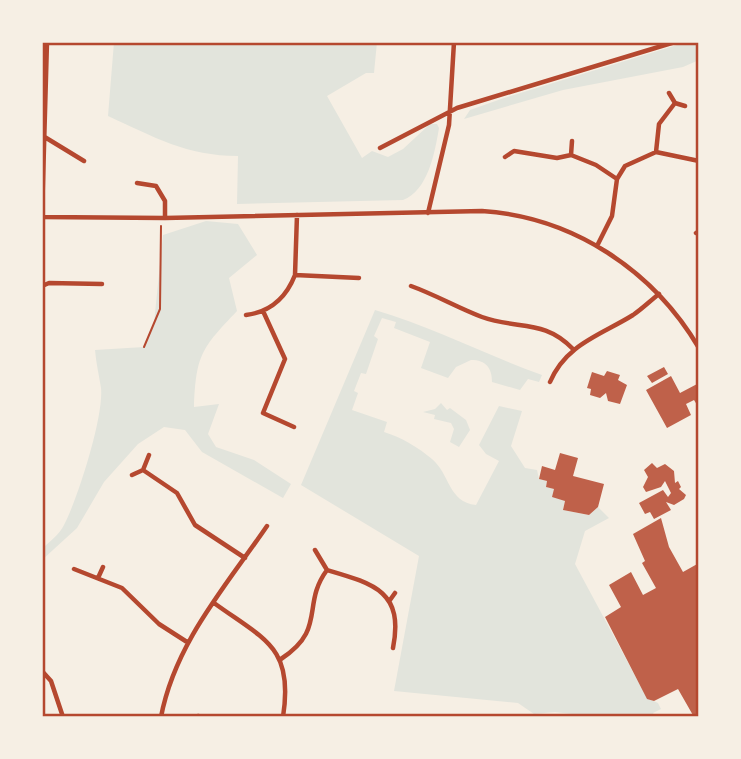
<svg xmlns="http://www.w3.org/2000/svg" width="741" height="759" font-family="'Varela Round',sans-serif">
<rect width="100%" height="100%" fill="#f6efe4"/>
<path fill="#e2e4dc" d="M114,42H377L374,73H366L327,96L362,158L372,151L388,157L403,149L430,124H437L439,128C435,152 428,191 403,200L237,204L238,156C187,156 154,137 108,116Z
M687,42H699V60L683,67L563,90L464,119L470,110L504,98Z
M206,221L238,224L257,255L229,278L237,311C202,348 196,354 194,407L219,404L208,434L216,447L254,460L291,484L283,498L202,452L185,430L164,427L138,444L104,482L77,528L42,560V549C49,542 60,534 64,525C78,498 104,416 101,388C99,375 96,363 95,350L144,347L154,323L163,235Z
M375,310C433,327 486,355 542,375L539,382L528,379L520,390L492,382C492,368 486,360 471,360L456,367L448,378L421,368L430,342L394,328L396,322L382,318L374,336L378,339L366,374L361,373L354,391L358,393L352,410L387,422L384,432C401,437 419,448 432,459C450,474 448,502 476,505L499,461L486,454L479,445L499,406L522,411L511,446L525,468L537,470L539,479L547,481L546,487L554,489L565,501L563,510L589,515L598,507L609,518L585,531L575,564L647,698L658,703L661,709L653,713L655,717H597L555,712L534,714L518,703L394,691L419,556L301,485Z
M441,403L447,410L450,408L466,420L470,430L459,447L450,442L454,429L451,423L434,419L435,415L423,412L435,409Z"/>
<path fill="#bf614a" d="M664,367L668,374L652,383L647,376Z
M607,371L620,375L618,380L627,385L620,404L608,401L606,393L600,398L590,395L591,389L587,388L592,372L604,376Z
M671,376L680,393L699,383V408L694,400L686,404L691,415L667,428L646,390Z
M560,453L578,458L573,476L604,484L598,507L589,515L563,510L565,501L552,497L554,489L546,487L547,481L539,479L542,466L555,470Z
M652,463L657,468L665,464L674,471L675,483L678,481L681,487L679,489L686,495L684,499L674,505L666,502L671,510L654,519L650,512L645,514L639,503L663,490L668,497L671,493L665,481L661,487L646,492L643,487L648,477L644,470Z
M661,518L669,547L683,572L699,563V717H694L678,689L654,701L647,699L605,617L621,607L609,585L631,572L643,595L656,588L642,563L645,561L633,534Z"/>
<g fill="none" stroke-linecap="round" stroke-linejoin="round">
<path stroke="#b5482f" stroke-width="2" d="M144,347L160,309L161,226"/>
<path stroke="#b5482f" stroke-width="4.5" d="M669,93L675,103L685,106
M43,136L84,161
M380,148L457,108L675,42
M656,152L659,124L675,103
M571,155L572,141
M505,157L514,151L557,158L571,155L596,165L617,179
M137,183L156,186L165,201V218
M428,213L449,125L454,42
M42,217L165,218L482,211C573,217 653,270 699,348
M42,217L47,42
M696,233L699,231
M597,246L612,216L617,179L625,166L656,152L699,161
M295,275L359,278
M42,286L49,283L102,284
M411,286C436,295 458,308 482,317C519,330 544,319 573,349
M263,311L285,359L263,413L294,427
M246,315C270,312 286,298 295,275L297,215
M550,382C566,344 601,335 633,315C642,309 650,301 659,294
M143,470L149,455
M132,475L143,470L177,493L195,525L245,558
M315,550L327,570C375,584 404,592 393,648
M74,569L122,588L159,624L187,642
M98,578L103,567
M390,600L395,593
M214,603C265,640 294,647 283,717
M281,659C327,629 301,605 327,570
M42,671L51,681L63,717
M198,716L202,717
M161,717C175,643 226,586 267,526"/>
</g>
<rect width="741" height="759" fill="none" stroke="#f6efe4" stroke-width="88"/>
<rect x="44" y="44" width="653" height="671" fill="none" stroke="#b5482f" stroke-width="2.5"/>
</svg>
